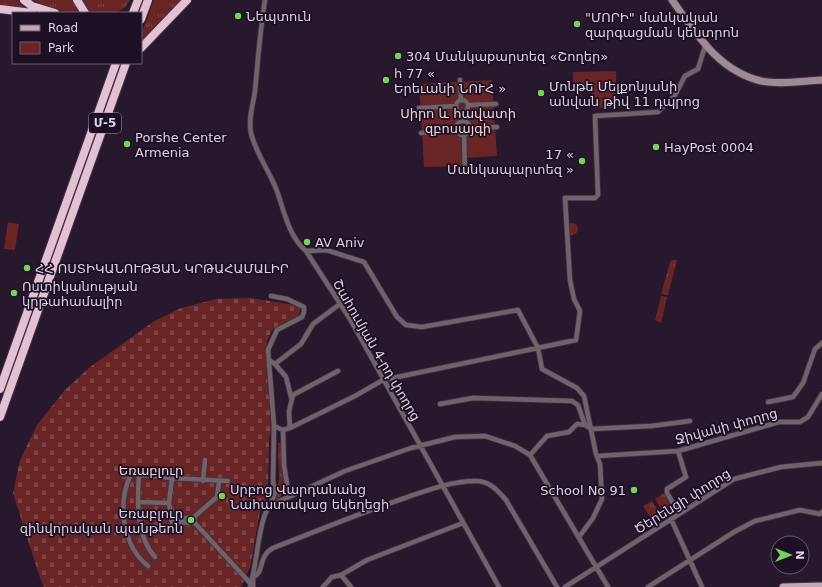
<svg xmlns="http://www.w3.org/2000/svg" width="822" height="587" font-family="'DejaVu Sans','Noto Sans Armenian',sans-serif">
<defs>
<pattern id="grass-tufts" width="24" height="20" patternUnits="userSpaceOnUse"><rect width="24" height="20" fill="#692425"/><path d="M3 7l-1-3M5 7V3M7 7l1-3M15 17l-1-3M17 17v-4M19 17l1-3" fill="none" stroke="#7e4344"/></pattern>
<pattern id="cemetery-stones" width="16" height="16" patternUnits="userSpaceOnUse"><rect width="16" height="16" fill="#692425"/><path d="M2 7V4a2 2 0 0 1 4 0v3zM10 15v-3a2 2 0 0 1 4 0v3z" fill="#7e4344"/></pattern>
</defs>
<rect width="100%" height="100%" fill="#27182e"/>
<path fill="url(#grass-tufts)" d="M0,0H17L27,10L0,7Z
M32,0H73L81,13H66Z
M82,0H130C122,17 106,13 89,13Z
M154,0H182L141,42V35Z
M566 229a6 6 0 1 1 12 0a6 6 0 1 1-12 0Z
M672,260H677L668,295L661,294L670,262Z
M661,296L667,297L661,323L655,320Z
M278,443H281C283,460 292,490 276,501L275,499L279,480Z
M664,493L674,511L666,516L655,499Z
M652,501L662,518L654,523L643,506Z"/>
<path fill="url(#cemetery-stones)" d="M250,298L295,305L301,309L298,316L273,329L267,341L271,429L269,439L268,487L271,491L260,512L250,568L241,587H44L40,578L13,493L20,460L37,425L65,390L90,367L153,322L178,309L216,299Z"/>
<path fill="#692425" d="M616,71L617,108H593L592,90H573V72Z
M492,80L497,156L464,158L463,166L424,167L419,84Z
M8,222L19,224L15,250L4,249Z"/>
<g fill="none" stroke-linecap="round" stroke-linejoin="round">
<defs>
<path id="street" d="M265,0C260,30 258,60 255,91C253,105 248,119 251,133C256,154 270,172 277,191C284,211 289,237 306,251L350,319L499,587
M460,80L461,100
M456 106a6 6 0 1 1 12 0a6 6 0 1 1-12 0Z
M468,105L496,104
M419,108L456,106
M456 128a7 7 0 1 1 14 0a7 7 0 1 1-14 0Z
M470,128L497,127
M421,133L456,129
M464,135L465,172
M306,251L326,250L364,262L397,317L406,325L422,327L518,310L538,348L542,369L577,388L584,396L596,454L600,464L602,499L593,518L579,537
M269,360L275,364L301,344L313,324L340,304
M275,364L286,377L291,397
M768,402L793,397L803,383L815,349L822,343
M440,404L473,398L572,401L578,405L585,425
M274,426L283,430L290,428L355,396L383,380L576,340L580,311L574,299L570,280L565,198H595L598,195L595,116L658,112L675,95L685,76L698,69L706,43
M290,428L289,411L293,395L338,371
M283,430L284,465L289,497
M678,451L686,477L667,489V493L679,513
M530,455L547,436L569,432L577,424L585,425L591,429L651,426L690,421
M598,456L678,451L779,422H800L808,417L822,394
M139,475C137,502 136,536 155,557
M172,478L169,503L173,529
M203,481L205,460
M219,482L217,497L194,517V522L251,584
M139,502L169,503
M267,507L345,471L411,448L455,437L485,436L515,446L530,455L608,587
M671,519L702,587
M180,521V523L194,522
M172,522L180,521V519L194,517
M148,566C122,545 117,503 131,474L172,478L228,481
M341,575L351,587
M250,587C257,563 257,540 264,517C267,507 280,493 273,483L274,426L268,350L277,330L302,317L304,312V307L287,299L271,296
M253,587V577C265,573 257,557 273,548C317,531 360,513 405,498C428,490 451,481 476,481C490,481 498,491 506,500L557,587
M323,587L332,577L341,575L367,560L463,523
M565,587L734,479L781,467L822,463
M648,587L734,532L755,521L800,510L820,514L822,512"/>
<path id="secondary" d="M672,0C696,33 718,71 761,81C780,85 802,81 822,80"/>
<path id="primary" d="M783,587L822,586"/>
<path id="highway" d="M24,0L32,6L55,13
M77,0L85,13
M0,9L32,13
M133,13L138,0
M141,19L148,0
M141,48L187,0
M0,389L116,63
M0,417L126,63"/>
</defs>
<use href="#street" stroke="#403247" stroke-width="6"/>
<use href="#secondary" stroke="#403247" stroke-width="9"/>
<use href="#primary" stroke="#403247" stroke-width="9"/>
<use href="#highway" stroke="#403247" stroke-width="10"/>
<use href="#street" stroke="#706269" stroke-width="4.5"/>
<use href="#secondary" stroke="#9f8993" stroke-width="7"/>
<use href="#primary" stroke="#c3a6b4" stroke-width="7"/>
<use href="#highway" stroke="#e4c1d2" stroke-width="8"/>
</g>
<g fill="#76d25a" stroke="#1d0f24" stroke-width="1.5">
<circle cx="238" cy="16" r="4"/>
<circle cx="577" cy="24" r="4"/>
<circle cx="398" cy="56" r="4"/>
<circle cx="386" cy="80" r="4"/>
<circle cx="541" cy="93" r="4"/>
<circle cx="127" cy="144" r="4"/>
<circle cx="656" cy="147" r="4"/>
<circle cx="582" cy="161" r="4"/>
<circle cx="307" cy="242" r="4"/>
<circle cx="27" cy="268" r="4"/>
<circle cx="14" cy="293" r="4"/>
<circle cx="634" cy="490" r="4"/>
<circle cx="222" cy="496" r="4"/>
<circle cx="191" cy="520" r="4"/>
</g>
<g text-anchor="middle" stroke-width="3.5" stroke-linejoin="round" paint-order="stroke">
<rect fill="#1d0f24" stroke="#a398a9" stroke-width="1" x="89" y="113" width="32" height="20" rx="3"/>
<g font-size="12" font-weight="bold" fill="#dcd3e2">
<text x="105" y="127">Մ-5</text>
</g>
<g font-size="13" fill="#dcd3e2" stroke="#1d0f24" text-anchor="start">
<text x="246" y="21">Նեպտուն</text>
<text x="585" y="22">"ՄՈՐԻ" մանկական<tspan x="585" dy="15">զարգացման կենտրոն</tspan></text>
<text x="406" y="61">304 Մանկաpարտեզ «Շողեր»</text>
<text x="394" y="78">հ 77 «<tspan x="394" dy="15">Երեւանի ՆՈՒՀ »</tspan></text>
<text x="549" y="91">Մոնթե Մելքոնյանի<tspan x="549" dy="15">անվան թիվ 11 դպրոց</tspan></text>
<text x="135" y="142">Porshe Center<tspan x="135" dy="15">Armenia</tspan></text>
<text x="664" y="152">HayPost 0004</text>
<text x="574" y="159" text-anchor="end">17 «<tspan x="574" dy="15">Մանկապարտեզ »</tspan></text>
<text x="315" y="247">AV Aniv</text>
<text x="35" y="273">ՀՀ ՈՍՏԻԿԱՆՈՒԹՅԱՆ ԿՐԹԱՀԱՄԱԼԻՐ</text>
<text x="22" y="291">Ոստիկանության<tspan x="22" dy="15">կրթահամալիր</tspan></text>
<text x="230" y="494">Սրբոց Վարդանանց<tspan x="230" dy="15">Նահատակաց եկեղեցի</tspan></text>
<text x="626" y="495" text-anchor="end">School No 91</text>
<text x="183" y="518" text-anchor="end">Եռաբլուր<tspan x="183" dy="15">զինվորական պանթեոն</tspan></text>
</g>
<g font-size="13" fill="#efd6d4" stroke="#1d0f24">
<text x="458" y="118">Սիրո և հավատի<tspan x="458" dy="15">զբոսայգի</tspan></text>
<text x="151" y="475">Եռաբլուր</text>
</g>
<g font-size="13" fill="#dcd3e2" stroke="#1d0f24">
<text transform="translate(377 350) rotate(60)" y="5">Շահումյան 4-րդ փողոց</text>
<text transform="translate(726 426) rotate(-15)" y="5">Ջիվանի փողոց</text>
<text transform="translate(682 501) rotate(-32)" y="5">Ծերենցի փողոց</text>
</g>
</g>
<rect x="12" y="12" width="130" height="52" fill="#1d0f24" stroke="#695d70"/>
<rect x="20" y="25" width="20" height="6" fill="#c3a6b4" stroke="#695d70"/>
<text x="48" y="32" font-size="12" fill="#dcd3e2">Road</text>
<rect x="20" y="42" width="20" height="12" fill="#692425" stroke="#695d70"/>
<text x="48" y="52" font-size="12" fill="#dcd3e2">Park</text>
<g transform="translate(790 555) rotate(90)"><circle r="19" fill="#1d0f24" stroke="#695d70"/>
<path d="M0-3L7 15L0 10L-7 15Z" fill="#76d25a"/>
<text y="-6" font-size="11" font-weight="bold" text-anchor="middle" fill="#dcd3e2">N</text>
</g>
</svg>
